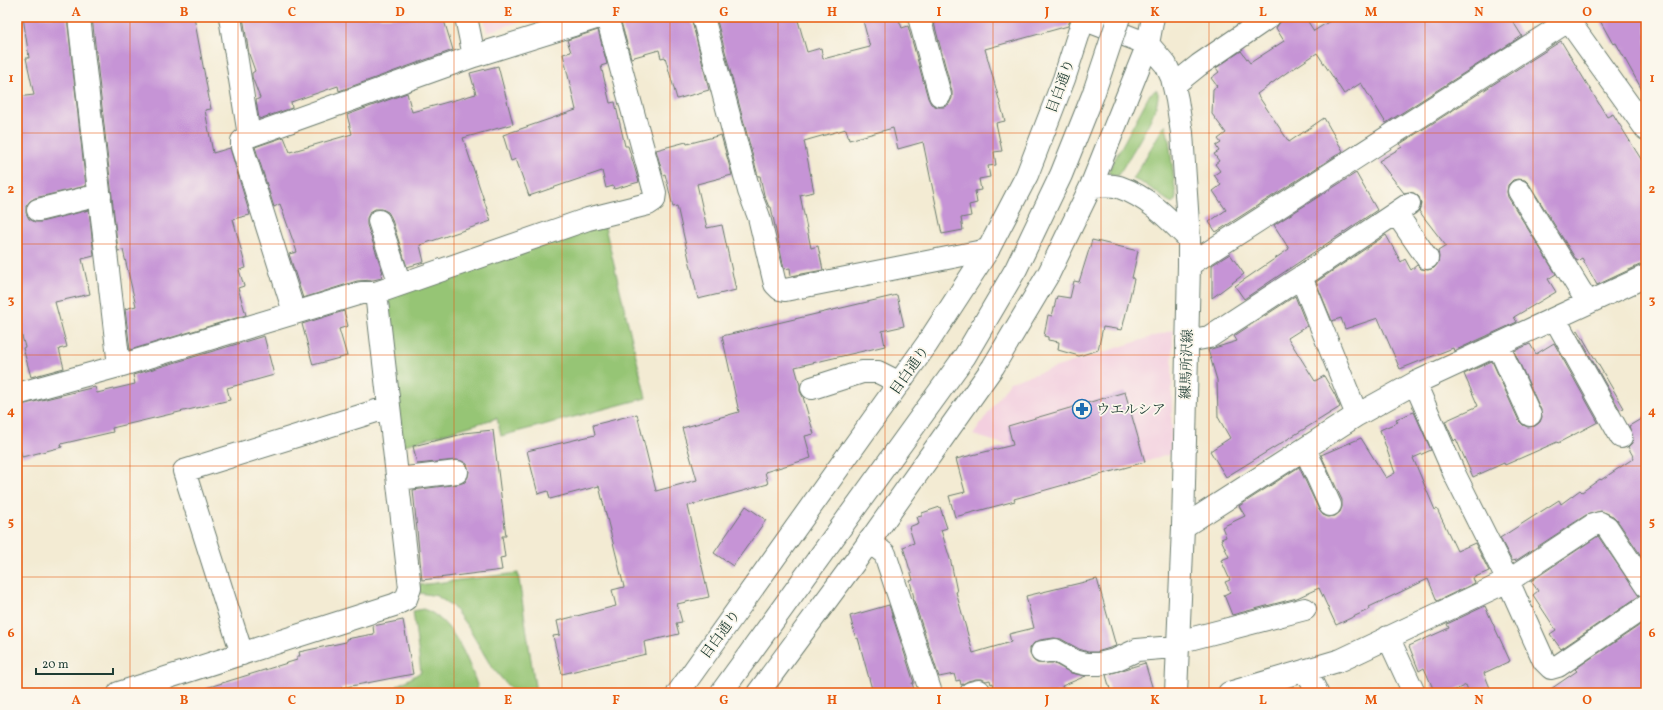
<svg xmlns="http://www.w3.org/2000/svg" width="1663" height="710" font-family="Vollkorn,'Noto Serif JP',serif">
<rect width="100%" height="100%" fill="#fbf7ec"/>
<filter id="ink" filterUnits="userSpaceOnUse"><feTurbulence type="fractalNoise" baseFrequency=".025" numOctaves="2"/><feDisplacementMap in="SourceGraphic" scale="8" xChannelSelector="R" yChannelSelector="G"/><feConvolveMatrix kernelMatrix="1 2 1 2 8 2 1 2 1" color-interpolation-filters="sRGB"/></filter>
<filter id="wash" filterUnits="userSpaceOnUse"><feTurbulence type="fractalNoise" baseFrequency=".012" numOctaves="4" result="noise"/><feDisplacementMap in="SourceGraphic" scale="16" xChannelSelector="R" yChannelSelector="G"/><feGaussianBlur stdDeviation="0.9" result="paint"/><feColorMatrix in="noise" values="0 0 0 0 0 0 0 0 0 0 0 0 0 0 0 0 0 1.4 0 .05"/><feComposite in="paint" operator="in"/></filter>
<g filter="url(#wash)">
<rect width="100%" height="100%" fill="#f3ebd3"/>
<path fill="#f3cfdf" d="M484,17H535L487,32Z
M1173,330L1171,454L1024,499L1007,445L973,435L1010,382Z"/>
<path fill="#96c574" stroke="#5a8154" d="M1156,90L1158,93C1160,112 1128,158 1118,176L1110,174L1109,171L1110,168L1150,94Z
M1165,124L1169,139L1176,196L1175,201L1171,203L1146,185L1133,179Z
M603,219L646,398L501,436L497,418L398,447L380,295Z
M518,573L536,693H514L491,666L468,627L453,607L437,596L419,593V585Z
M423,609C452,618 469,661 478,688L475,693H385L421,672L413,611Z"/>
<g id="blocks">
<path fill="#c694d6" d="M23,17H67L86,186L35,198L30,201L26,206V213L29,219L35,222H41L89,210L94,256L82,259L90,294L55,302L67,347L59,349L64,368L31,377L23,348L25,347L17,319V97L34,95L26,58H29Z
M92,17H194L211,109L205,110L213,153L230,148L250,215L233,219L246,268L239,270L244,286L238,288L246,315L130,350L125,309L136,306L123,250L118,251Z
M243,17H443L453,50L339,91L338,86L291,102L292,108L259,119L256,100L260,98L252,77V73L255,71L249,54Z
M642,17H691L709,90L677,99L665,57L661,58L659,50L631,58L621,22Z
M716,17H797L807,52L821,48L823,59L870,47L862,17H898L902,28L908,26L928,98L931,104L937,107H944L949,104L952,98V92L933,19L940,17H1071L1068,26L985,49L1005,121L996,123L1002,151L994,152L996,165L988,166L990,177L979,179L981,190L975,191L977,203L969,205L971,216L961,218L963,230L942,234L923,142L898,149L893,128L849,140L846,129L804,141L814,192L800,195L811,248L818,246L823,270L791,276L790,268L784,269L771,207H769L764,195L760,176H758Z
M1289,17H1305L1314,31L1336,17H1510L1522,36L1386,123L1361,83L1344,94L1317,53L1293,69V68L1257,94L1289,142L1324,118L1343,151L1216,232L1209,222L1226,210L1213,191L1221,185L1214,175L1220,171L1215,164L1219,161L1214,154L1219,151L1216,146L1221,143L1218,139L1226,133L1212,114L1213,89L1217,86L1211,78L1219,72L1216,68L1241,51L1250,63L1284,41L1276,28L1280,22Z
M1598,17H1646V97L1616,43L1613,44Z
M598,30L607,64L601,66L610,103L615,102L625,146H628L639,182L614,189L613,186L606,188L602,171L529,196L516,159L511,161L503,135L576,110L563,54L571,52L567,40Z
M1561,41L1607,117L1613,114L1646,167V262L1597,285L1582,258L1577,261L1529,184L1525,180L1518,179L1513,180L1508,185L1507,192L1508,197L1556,274L1548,279L1556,292L1514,317L1517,322L1454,351L1453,348L1400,369L1378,318L1345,329L1341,318L1332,321L1316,282L1386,235L1401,262L1405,259L1411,270L1417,265L1421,269L1428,270L1434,268L1438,263L1439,257L1438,251L1446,246L1419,211L1421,204L1419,197L1414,193L1409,192L1404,193L1379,161L1402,147L1400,144Z
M498,66L513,124L463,138L491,221L420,245L424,262L407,267L391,217L388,212L382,209H375L370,212L367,218V225L383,273H381L382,278L373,280L357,281L303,298L289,254L297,252L280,204L274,207L255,147L284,137L290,152L352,134L347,115L407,93L412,112L476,94L470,73Z
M721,135L732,175L697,184L707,228L722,225L736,290L698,299L677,206L673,207L665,174L663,175L656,150L686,142L687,144Z
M1356,173L1377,210L1244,299L1235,286L1289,249L1274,225Z
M1092,240L1138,251L1132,278L1134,279L1122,330L1103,327L1098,350L1079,356L1058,350L1059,342L1048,340V337L1044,336L1048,315L1052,316L1057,296L1070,298L1074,281L1079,282Z
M1230,254L1244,274L1212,298V265Z
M897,295L904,326L882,331L885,346L795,367L800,385V391L803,397L814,434L805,436L811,458L765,472L768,484L688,506L709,597L677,604L682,622L676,623L679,634L644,642L646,654L562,674L553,636L560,635L557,621L616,606L612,590L624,587L599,486L550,499L548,491L538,494L527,451L595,435L593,425L637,414L656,491L697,480L682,428L739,412L722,336Z
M1295,296L1307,326L1288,338L1315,381L1324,376L1335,395L1340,407L1226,477L1210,451L1230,438L1218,417L1217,380L1208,350L1237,341L1234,336Z
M344,311L348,326L339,329L347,356L313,365L302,324Z
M1578,330L1624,408L1620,410L1576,331Z
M264,336L274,375L227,388L230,400L112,428L113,432L61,444L62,447L22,457L17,434V406L95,387L97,393L135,384L133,375Z
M1554,343L1598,422L1558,443L1557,442L1505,465L1504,463L1473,477L1456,439L1454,441L1445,421L1478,406L1464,374L1492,361L1519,421L1523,425L1528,427L1535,426L1540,422L1542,417L1541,410L1514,351L1530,344L1536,354Z
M1125,392L1145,462L1014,499L1015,501L955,517L949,496L965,492L956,459L1013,445L1008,426Z
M1414,412L1431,450L1413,458L1435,510L1437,509L1457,551L1475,543L1489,571L1473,578L1475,583L1437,601L1428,579L1369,607L1370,609L1336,625L1319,588L1297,598L1232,615L1224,595L1230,592L1225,582L1230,580L1221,560L1229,557L1221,539L1226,537L1222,527L1245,516L1239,506L1299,467L1319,510L1323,515L1328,517L1335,516L1340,512L1342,507V500L1321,455L1361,438L1386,478L1395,473L1380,430L1398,422L1396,419Z
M1646,416V563L1617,520L1613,516L1601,511L1586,515L1517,560L1512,561L1500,538L1559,500L1561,504L1580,490L1582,492L1600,479L1601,480L1634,458L1628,447L1632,443L1633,438L1629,426Z
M493,430L506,536H502L505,557L500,558L502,570L422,580L413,490L459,484L465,482L468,477L469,471L467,464L462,461L456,460L417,464L413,446L463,434V433Z
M746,506L766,520L733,566L714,553Z
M940,507L947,528L941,530L951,562L957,592H956L973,653L1011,642L1009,634L1034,628L1026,596L1097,579L1116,646L1097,652H1088L1079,649L1061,639L1054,638L1040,640L1034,643L1030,648V654L1033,660L1037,663H1053L1071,673L1086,676L1062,686L1065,693H995L993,683L991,684L990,680L986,681L982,679H976L968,681L961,685L960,680L956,681L954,674L939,677L913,598H914L910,581L913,580L903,547L914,543L909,527L919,523L917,517L922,516V513Z
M1598,536L1639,596L1561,649L1550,634L1556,630L1533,595L1538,591L1531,581Z
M889,605L914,683H912L915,693H873L858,638L856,639L850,616Z
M1485,606L1510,661L1484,673L1492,693H1469L1466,685L1449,693H1435L1424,668L1419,671L1409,646L1449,628L1447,624Z
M403,620L413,674L341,688L342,693H207L206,688L297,660V656H300L299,652L346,642V639L374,634L373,626Z
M1646,621V693H1545L1577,671L1575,669Z
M1145,663L1154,693H1111L1106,675Z"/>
</g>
</g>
<g filter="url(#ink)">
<use href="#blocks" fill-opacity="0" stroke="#697a6c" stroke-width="1"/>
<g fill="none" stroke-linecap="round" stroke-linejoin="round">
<defs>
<path id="minor" d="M79,17L119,366
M230,17L248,129L247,137
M466,17L474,56
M703,17L749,191L759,217L775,284L780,289L785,290L988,250
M919,17L940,95
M1566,17L1646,129
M1174,85L1199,65L1269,17
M1519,191L1588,303
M38,210L87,198L100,196
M1396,213L1427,258
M379,221L400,284
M1189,265L1568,21
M1301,277L1409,204
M294,312L242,147V141L247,137L474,56L599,17
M1555,319L1621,437
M1187,341L1209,337L1301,277L1357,415
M1498,345L1530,415
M1415,383L1454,473L1508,581L1544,661L1551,668L1558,666L1646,606
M812,388L862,372H878L900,383
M17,394L119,366L361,293H376L588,219L648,204L654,200L655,193L607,17
M1305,449L1330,505
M398,479L457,472
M1183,527L1357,415L1415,383L1646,276
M869,541L885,554L931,693
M1388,637L1414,693
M1178,642L1305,609
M1042,652L1055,650L1074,661L1086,664H1099L1115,660L1137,650L1161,648H1178
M242,654L184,471L389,407
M1306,670L1317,693
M119,693L394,605L406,599L410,588L376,293
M971,693L979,691
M1229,693L1341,660L1508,581L1593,525L1600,523L1607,527L1646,586"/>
<path id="major" d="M1083,19L1148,44L1166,65L1172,78L1177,100L1182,133L1189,239V265L1183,527L1176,693
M1091,186C1100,186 1110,184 1119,187C1148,197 1168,218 1189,239
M678,693L927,344L988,250L1027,175L1064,79L1084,17
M758,693L854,563L993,367L1049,273L1091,186L1148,44L1153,17"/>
</defs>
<use href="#minor" stroke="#697a6c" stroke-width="24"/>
<use href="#major" stroke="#697a6c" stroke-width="24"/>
<use href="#minor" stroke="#fff" stroke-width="22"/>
<use href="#major" stroke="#fff" stroke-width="22"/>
<defs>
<path id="major-bridge" d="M721,693L965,356L1016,269L1061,175L1093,95L1119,17"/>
</defs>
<use href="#major-bridge" stroke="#697a6c" stroke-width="24" stroke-linecap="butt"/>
<use href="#major-bridge" stroke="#fff" stroke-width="22"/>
</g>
</g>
<path fill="none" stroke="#e8590c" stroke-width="1" stroke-opacity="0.55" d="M130,17V693M238,17V693M346,17V693M454,17V693M562,17V693M670,17V693M778,17V693M885,17V693M993,17V693M1101,17V693M1209,17V693M1317,17V693M1425,17V693M1533,17V693M17,133H1646M17,244H1646M17,355H1646M17,466H1646M17,577H1646"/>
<defs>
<symbol id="pharmacy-ring" viewBox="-11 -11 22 22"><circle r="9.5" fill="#fbf7ec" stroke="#1f6fb2" stroke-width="1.5"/><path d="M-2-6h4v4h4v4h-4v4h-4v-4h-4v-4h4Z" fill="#1f6fb2"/></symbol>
</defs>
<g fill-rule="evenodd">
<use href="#pharmacy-ring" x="1071" y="398" width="22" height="22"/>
</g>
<g text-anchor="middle" stroke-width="3.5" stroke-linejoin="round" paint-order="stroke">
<g font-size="14" fill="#1f3d34" stroke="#fbf7ec">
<text transform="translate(1060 86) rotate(-70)" y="5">目白通り</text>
<text transform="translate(1186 364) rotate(-88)" y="5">練馬所沢線</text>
<text transform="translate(909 370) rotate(-55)" y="5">目白通り</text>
<text transform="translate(720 634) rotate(-54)" y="5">目白通り</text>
</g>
<g font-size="14" fill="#1f3d34" stroke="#fbf7ec" text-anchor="start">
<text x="1096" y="414">ウエルシア</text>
</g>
</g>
<rect width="1663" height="710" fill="none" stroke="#fbf7ec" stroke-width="44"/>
<path d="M36 668v6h77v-6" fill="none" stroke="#1f3d34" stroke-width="2"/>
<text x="42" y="668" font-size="12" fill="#1f3d34" stroke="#fbf7ec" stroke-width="3" paint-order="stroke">20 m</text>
<rect x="22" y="22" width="1619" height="666" fill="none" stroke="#e8590c" stroke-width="1.5"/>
<g font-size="13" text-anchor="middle" font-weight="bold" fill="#e8590c">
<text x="76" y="16">A</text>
<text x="184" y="16">B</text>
<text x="292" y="16">C</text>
<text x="400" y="16">D</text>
<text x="508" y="16">E</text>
<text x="616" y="16">F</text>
<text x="724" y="16">G</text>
<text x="832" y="16">H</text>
<text x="939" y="16">I</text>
<text x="1047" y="16">J</text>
<text x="1155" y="16">K</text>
<text x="1263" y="16">L</text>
<text x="1371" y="16">M</text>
<text x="1479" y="16">N</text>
<text x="1587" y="16">O</text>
<text x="11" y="82">1</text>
<text x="1652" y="82">1</text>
<text x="11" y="193">2</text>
<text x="1652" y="193">2</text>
<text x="11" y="304">3</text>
<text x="1652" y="304">3</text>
<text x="11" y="415">4</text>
<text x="1652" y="415">4</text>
<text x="11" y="526">5</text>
<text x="1652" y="526">5</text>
<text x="11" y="637">6</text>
<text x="1652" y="637">6</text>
<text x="76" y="704">A</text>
<text x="184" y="704">B</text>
<text x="292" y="704">C</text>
<text x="400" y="704">D</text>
<text x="508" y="704">E</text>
<text x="616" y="704">F</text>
<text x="724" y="704">G</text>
<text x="832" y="704">H</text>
<text x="939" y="704">I</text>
<text x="1047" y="704">J</text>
<text x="1155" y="704">K</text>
<text x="1263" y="704">L</text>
<text x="1371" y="704">M</text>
<text x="1479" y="704">N</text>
<text x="1587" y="704">O</text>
</g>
</svg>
